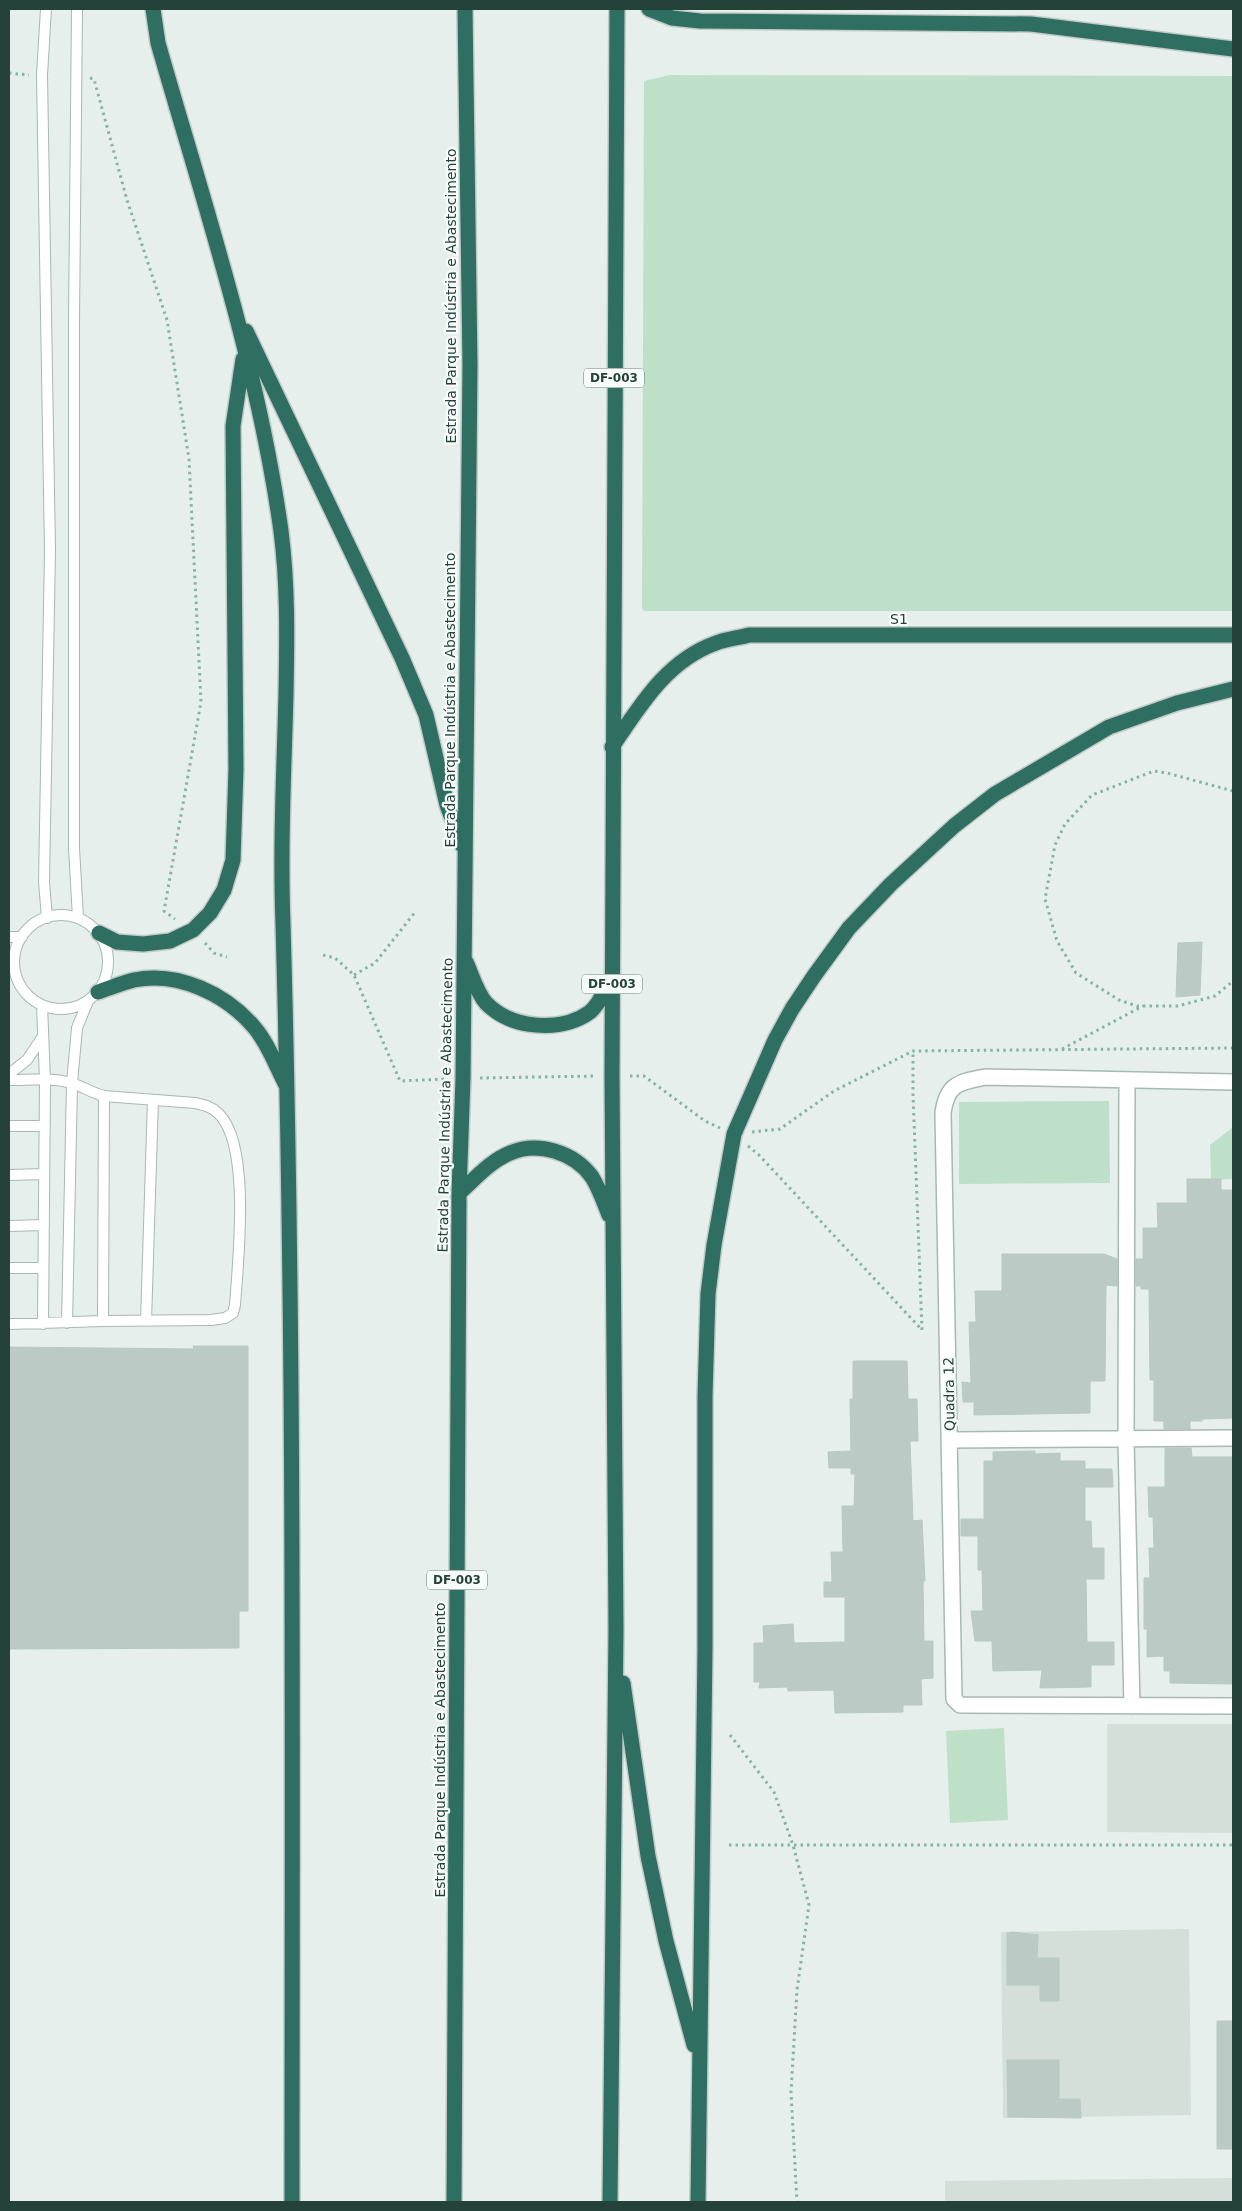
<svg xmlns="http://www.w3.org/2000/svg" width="1242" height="2211" font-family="'DejaVu Sans',sans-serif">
<rect width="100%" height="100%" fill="#e6efeb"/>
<path fill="#d4dfda" d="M1107,1724H1233V1833L1107,1832Z
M1189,1929L1191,2115L1003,2118L1001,1932Z
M1233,2178V2202H945V2181Z"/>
<path fill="#bfe0c8" d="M670,75L1233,76V611H644L642,608L644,81Z
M1109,1101L1110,1183L959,1184V1102Z
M1233,1127V1179L1211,1180L1210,1145Z
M1004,1728L1008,1820L950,1823L946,1731Z"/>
<path fill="#bbcac4" stroke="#b8c9c2" d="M1202,942L1200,995L1176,997L1178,943Z
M1187,1179H1221V1190H1233V1418L1202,1419V1421H1190V1429H1164V1421H1154V1380H1150L1149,1289H1141V1286H1136V1259H1143V1228H1158L1157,1203H1187Z
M1002,1254H1104L1117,1259V1286L1106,1285L1105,1381H1090V1413L974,1415V1402H963L962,1382L971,1383L969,1322H976L975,1291H1002Z
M193,1346H248V1611H239V1648L9,1649V1347L194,1349Z
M853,1361H907L908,1399H917L918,1441H910L913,1521L922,1520L925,1581H923L924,1641H933V1678L921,1679L922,1705H903V1712L835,1713L834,1690L788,1691L787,1687L759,1688L760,1682H754V1643H764L763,1626L793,1624L794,1643L845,1642V1597H824V1582H832L831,1552H843L842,1506H854L855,1474H851V1468H829L828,1452L851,1451L850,1399H853Z
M1165,1448H1191L1192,1457H1233V1684L1170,1683V1671H1164V1656L1147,1657V1629H1144V1578H1150L1149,1548H1154L1153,1517H1149L1148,1487H1165Z
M1035,1451V1454L1060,1453V1461H1085V1469H1112L1113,1487H1085V1521H1091L1092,1548H1104V1579H1086L1087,1642H1114V1665H1091V1687L1040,1688L1042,1670L993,1671L992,1641H975L971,1611H983L982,1570H978V1536H961V1519H984V1461H993V1452Z
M1012,1932L1038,1935L1037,1958H1059V2001H1040V1985H1007V1933Z
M1217,2021H1233V2149H1217Z
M1007,2060H1059V2099H1080L1081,2118L1008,2117Z"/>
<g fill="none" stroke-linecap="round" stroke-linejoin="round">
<defs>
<path id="lane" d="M46,9L42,75L50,551L44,882L47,918
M77,9L74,322V848L78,918
M14 962a47 47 0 1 1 94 0a47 47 0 1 1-94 0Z
M9,937H22
M42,1005L45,1080L43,1324
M9,1074L27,1060L43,1036
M9,1080C29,1080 52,1077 71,1083C82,1086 92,1093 104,1096L195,1103C205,1105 212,1107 219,1114C251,1146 238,1261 235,1305L233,1313L225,1318L211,1320L103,1321L9,1324
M9,1126H45
M9,1175L44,1174
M9,1226L44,1225
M9,1268H43
M103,1321L104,1096
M146,1321L153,1100
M67,1323L72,1083L77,1028L88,1001"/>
<path id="street" d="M1127,1081L1126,1439L1132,1706
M1233,1082L986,1077C960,1082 947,1083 943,1113L954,1699L960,1705L1233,1706
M950,1440L1233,1438"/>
<path id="highway" d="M153,9L158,43C204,204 258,365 281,531C288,585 287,639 286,694C284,771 280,847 283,924C295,1350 292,1776 292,2202
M649,9L672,18L700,21L1031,24L1233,49
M246,331L402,658L426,715L447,805L462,845
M612,747C640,706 666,661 716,643C726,639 738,638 749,635H1233
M99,933L117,942L143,944L170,941L193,930L210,913L224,890L233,860L236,769L233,426L243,359
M466,962C472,975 477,993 486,1003C511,1029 561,1033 590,1012C599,1005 605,990 611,980
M98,992C110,988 122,983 134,980C178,971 226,994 254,1027C268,1043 276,1066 286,1085
M459,1193C474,1180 490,1161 510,1153C538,1141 574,1152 592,1177C599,1188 604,1203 609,1215
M623,1683L648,1856L666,1941L694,2045
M454,2202L459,1193L463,1078L470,365L465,9
M610,2202L616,1629L612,1076L617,9
M698,2202L705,1648V1396L708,1294L714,1245L734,1134L775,1040L792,1009L814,976L849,928L891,884L954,826L995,794L1109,727L1177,703L1233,689"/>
</defs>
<use href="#lane" stroke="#a8b8b2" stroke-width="12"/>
<use href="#street" stroke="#a8b8b2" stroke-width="18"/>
<use href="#highway" stroke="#c2cac8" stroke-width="18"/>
<path stroke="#86b3a5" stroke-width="3" stroke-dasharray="2.5 4" stroke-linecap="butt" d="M9,73L29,75
M90,78L94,79L127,200L167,320L189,459L201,702L164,911L175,919
M1233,791L1167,773L1154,771L1092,795L1065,824L1055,845L1045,899L1057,941L1076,973L1119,1000L1137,1006H1178L1215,996L1233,981
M205,943L214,953L227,957
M323,955L335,958L354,975L400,1081L446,1079
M354,975L375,963L416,911
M1062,1049L1143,1006
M630,1076H644L705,1121L720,1128
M480,1078L596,1076
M752,1132L780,1129L834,1091L913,1051L1233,1048
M748,1146L759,1155L922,1330L913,1094V1051
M730,1735L774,1792L793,1845L809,1905L797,1990L791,2092L797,2202
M729,1845H1233"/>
<use href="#lane" stroke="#fff" stroke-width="10"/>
<use href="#street" stroke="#fff" stroke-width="15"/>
<use href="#highway" stroke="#2f6f62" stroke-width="15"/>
</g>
<g text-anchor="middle" stroke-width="4.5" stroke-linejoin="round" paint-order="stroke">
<g fill="#f7fbf9" stroke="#637a73" stroke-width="1">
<rect x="584" y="368.5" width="60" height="19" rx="4"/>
<rect x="582" y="974.5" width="60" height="19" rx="4"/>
<rect x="427" y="1570.5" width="60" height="19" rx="4"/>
</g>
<g font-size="12" font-weight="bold" fill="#24423a">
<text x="614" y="382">DF-003</text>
<text x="612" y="988">DF-003</text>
<text x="457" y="1584">DF-003</text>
</g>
<g font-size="14" fill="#24423a" stroke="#f7fbf9">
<text transform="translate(451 296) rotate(-90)" y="5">Estrada Parque Indústria e Abastecimento</text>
<text x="899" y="624">S1</text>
<text transform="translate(450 700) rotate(-90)" y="5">Estrada Parque Indústria e Abastecimento</text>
<text transform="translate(445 1105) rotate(-89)" y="5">Estrada Parque Indústria e Abastecimento</text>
<text transform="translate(949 1394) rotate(-91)" y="5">Quadra 12</text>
<text transform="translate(440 1750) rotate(-90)" y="5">Estrada Parque Indústria e Abastecimento</text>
</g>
</g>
<rect width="1242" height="2211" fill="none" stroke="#24423a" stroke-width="20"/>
</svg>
